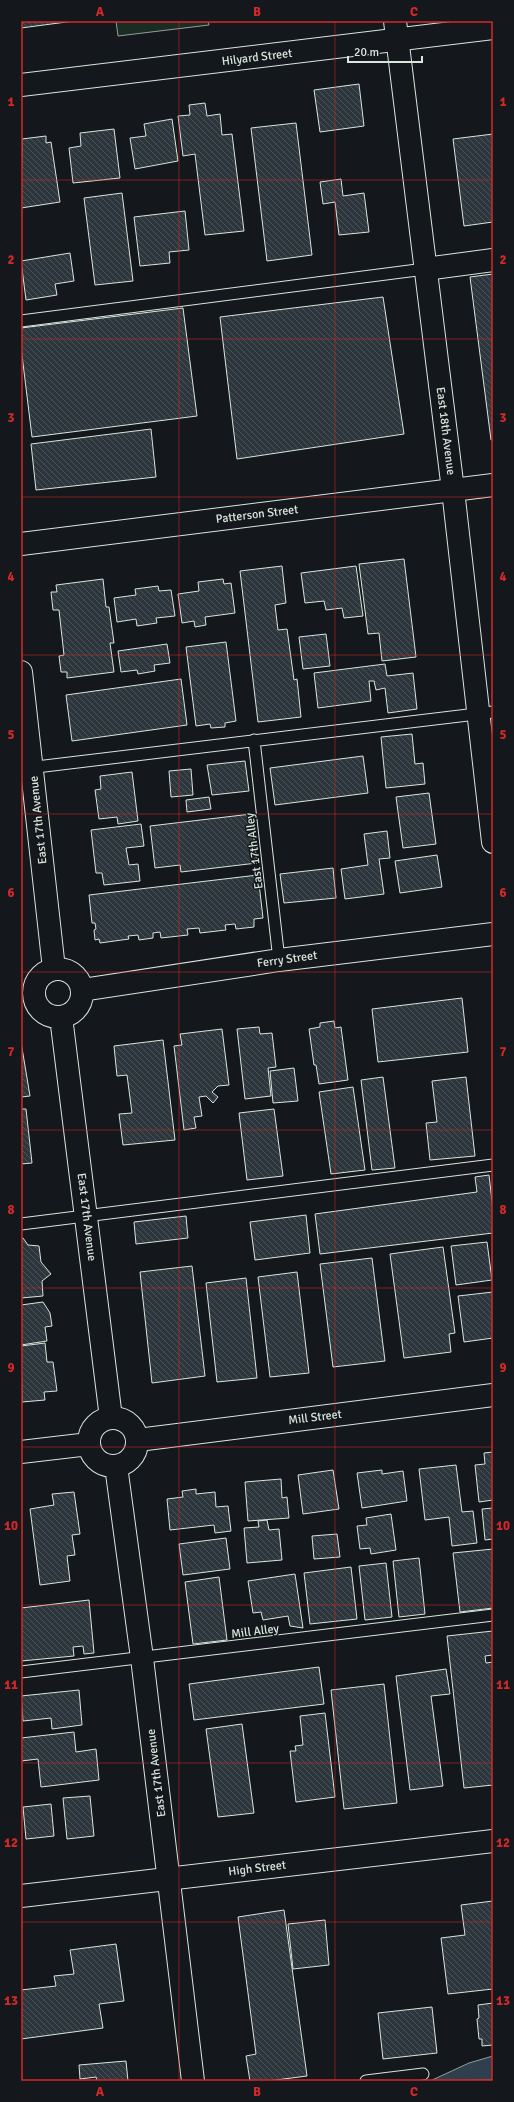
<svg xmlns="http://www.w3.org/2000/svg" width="514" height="2102" font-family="Signika,sans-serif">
<defs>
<pattern id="building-back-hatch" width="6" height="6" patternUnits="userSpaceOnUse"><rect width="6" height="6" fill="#2c363c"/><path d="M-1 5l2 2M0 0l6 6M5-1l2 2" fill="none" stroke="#4a5358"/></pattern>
</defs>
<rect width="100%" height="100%" fill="#14181c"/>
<path fill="#1a2d24" stroke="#939e99" d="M116,21H208L209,25L118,36Z"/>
<path fill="#2f3f4d" stroke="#939e99" d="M493,2056V2080L430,2081L469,2063Z"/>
<path fill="url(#building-back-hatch)" stroke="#d8e6dc" d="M21,21H74L21,28Z
M359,84L364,126L320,132L314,90Z
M205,103L207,116L220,114L222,135L232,134L244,231L205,235L195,154L183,156L178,116L190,115L189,105Z
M172,119L178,161L135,169L130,138L146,136L144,124Z
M296,123L312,255L267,261L251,128Z
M114,129L120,178L73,183L69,148L81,146L80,133Z
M493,134V222L464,226L453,139Z
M46,136V143L51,142L60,202L21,208L22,139Z
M341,179L343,196L364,193L369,232L339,235L335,202L323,204L320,182Z
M122,193L133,281L95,285L84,198Z
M185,211L189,250L169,252L170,263L140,266L134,217Z
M70,253L74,281L55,284L57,295L26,300L21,261Z
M493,274V440H491L470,277Z
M383,297L404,434L237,459L220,317Z
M183,308L197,416L32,437L21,347V328Z
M151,429L156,477L36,490L31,444Z
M404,559L416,657L382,661L379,633L368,634L359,564Z
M282,566L286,603L275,605L278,630L287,629L294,680L297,679L301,717L258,722L240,571Z
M356,566L363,616L344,618L342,608L326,610L324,601L305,603L301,573Z
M103,579L106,607H109L114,643H110L114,672L67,678V672H61L59,656L64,655L59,610H53L51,592H57L56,585Z
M223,579L224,584L231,583L235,613L205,617L206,625L195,627L194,621L182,623L178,594L199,591L198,582Z
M158,586L159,591L171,590L175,616L156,618L157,623L137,626L136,619L117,622L114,598L136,595L135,589Z
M326,634L330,666L303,669L299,637Z
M226,642L236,721L225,723V727L211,728L210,724L196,726L186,647Z
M167,644L170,663L154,665L155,671L138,674L137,670L121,672L118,651Z
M385,664L387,676L413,673L417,709L388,713L385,688L376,690L374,681H369L371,701L318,708L314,673Z
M181,679L187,725L72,741L66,695Z
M412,734L415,764L423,763L425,784L386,788L381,737Z
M363,756L368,793L275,805L270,768Z
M245,761L249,791L212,795L207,765Z
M191,769L193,795L171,797L169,771Z
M132,772L138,821L118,824L117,817L99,819L95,790L101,789L100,776Z
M429,793L436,844L403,848L396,797Z
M209,797L211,809L187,812L186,800Z
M251,814L257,863L181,872L180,865L155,868L150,826Z
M141,824L144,846L126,848L129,865L138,864L140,881L104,885L102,873H96L91,830Z
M387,831L390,858L379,859L384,894L345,899L341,869L368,865L364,834Z
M437,855L442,887L400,893L395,861Z
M333,868L336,898L284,903L280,874Z
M258,875L263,918L254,919V927L236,929L235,924L225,925L226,930L200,933L199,928L187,929L188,935L161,938L160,932L153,933V938L139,940L138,935L128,936L129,939L100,943L99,939L95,940L94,930L96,929L95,923H92L89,895Z
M462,998L468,1052L378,1062L372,1009Z
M334,1021L335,1028L341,1027L348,1080L319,1084L316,1065H314L309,1029L320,1027V1023Z
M259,1027L260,1034L272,1033L276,1067L268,1068L271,1096L245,1099L237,1029Z
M222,1029L229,1085L218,1086L212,1092L218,1097L213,1103L206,1096L199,1097L202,1116L194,1117L196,1128L184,1130L174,1046L182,1045L180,1034Z
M163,1040L175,1140L123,1145L119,1114L132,1113L127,1075L117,1076L114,1046Z
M21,1042L30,1096L21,1097Z
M294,1068L298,1101L273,1103L270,1071Z
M383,1077L395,1168L372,1170L361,1080Z
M466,1077L475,1156L430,1160L426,1123L437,1122L432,1081Z
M353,1087L365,1170L331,1174L319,1092Z
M21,1109H26L32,1163L21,1164Z
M274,1109L283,1176L247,1180L239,1113Z
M489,1175L493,1210V1233L320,1254L315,1214L477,1192L475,1177Z
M306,1215L310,1253L255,1260L250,1222Z
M186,1216L188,1238L136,1244L134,1222Z
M21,1238H23L28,1245L39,1246L41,1262L51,1274L42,1281L43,1296L21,1298Z
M487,1242L492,1280L456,1285L451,1246Z
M443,1247L455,1333L449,1334L451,1352L404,1358L390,1254Z
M372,1258L385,1361L333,1367L320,1264Z
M192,1266L205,1376L152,1383L140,1272Z
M297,1272L309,1373L270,1377L258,1277Z
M246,1278L257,1378L217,1382L206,1283Z
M493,1292V1338L464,1342L458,1296Z
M43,1302L50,1313L52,1326L45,1327L47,1341L21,1345V1305Z
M45,1343L47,1362H53L57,1391L44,1392L45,1400L22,1402L21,1346Z
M493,1452V1500L479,1502L475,1465L485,1464L484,1453Z
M456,1465L462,1512L473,1511L477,1543L452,1546L449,1517L425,1520L419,1469Z
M333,1470L339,1509L303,1514L298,1475Z
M382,1470V1474L403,1471L407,1501L362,1508L357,1473Z
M281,1479L282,1498L287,1497L289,1518L248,1521L245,1482Z
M196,1489V1494L215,1492L216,1507L228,1506L231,1531L215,1533L214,1525L170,1530L167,1499L183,1497L182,1491Z
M74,1492L80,1534L72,1535L75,1555L67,1556L70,1581L40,1585L30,1509L54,1505L52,1494Z
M493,1508V1539L485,1540L482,1509Z
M391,1514L396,1550L371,1554L370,1548L360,1549L357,1526L367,1525L366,1518Z
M267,1520L269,1530L279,1529L282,1560L247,1563L244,1528L259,1527L258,1521Z
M337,1534L340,1557L314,1559L312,1536Z
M226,1538L230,1569L183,1575L179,1544Z
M493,1549V1608L460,1612L453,1553Z
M419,1558L425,1614L399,1617L393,1561Z
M386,1563L392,1617L365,1620L359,1566Z
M351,1567L357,1619L310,1624L304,1573Z
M295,1574L303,1628L290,1626L288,1616L263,1620L261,1612L253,1613L248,1581Z
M219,1577L227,1640L193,1644L185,1582Z
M89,1600L94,1653L84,1654L83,1646L73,1647L74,1656L21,1661V1608Z
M493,1631V1655L485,1656L486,1663L493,1662V1785L464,1788L447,1636Z
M319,1667L324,1704L194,1720L189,1684Z
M446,1669L450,1694L431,1696L443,1786L410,1790L396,1676Z
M384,1684L397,1803L344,1809L331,1690Z
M79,1690L82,1725L52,1729L51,1718L23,1721L21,1696Z
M325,1713L335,1797L296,1802L290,1751H296L295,1746L303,1745L300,1716Z
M242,1724L254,1813L218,1817L206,1729Z
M74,1732L76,1752L96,1749L99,1780L41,1787L38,1759L21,1761V1738Z
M90,1796L94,1836L67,1839L63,1798Z
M51,1804L54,1836L26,1839L23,1807Z
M493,1901V1989L448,1994L441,1938L465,1935L461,1905Z
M284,1910L307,2076L268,2081H250L246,2056L256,2054L238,1917Z
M325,1920L329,1965L293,1969L288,1924Z
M116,1944L124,2001L99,2004L103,2028L21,2039V1990L56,1986L54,1976L74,1974L70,1950Z
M493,2003V2045L482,2046V2039H479L477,2019L479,2018L478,2005Z
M432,2007L437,2053L383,2059L378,2013Z
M126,2061L128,2081H97L96,2077L80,2079L79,2065Z"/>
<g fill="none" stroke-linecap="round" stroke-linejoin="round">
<defs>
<path id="lane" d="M21,321L425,269
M254,740L279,960
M28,768L493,712
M21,1224L493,1165
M21,1672L493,1615
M366,2081L423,2074"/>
<path id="street" d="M425,269L493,260
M21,672L54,969
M34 993a24 24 0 1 1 48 0a24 24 0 1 1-48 0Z
M82,990L279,960L493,934
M61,1017L111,1418
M89 1442a24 24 0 1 1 48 0a24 24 0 1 1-48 0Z
M138,1440L493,1395
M21,1452L89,1444
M116,1466L142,1658L193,2081"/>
<path id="secondary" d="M395,21L453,490L493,842
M21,1896L493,1841"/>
<path id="primary" d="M21,85L493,28
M21,544L493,485"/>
</defs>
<use href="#lane" stroke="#d8e6dc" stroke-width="13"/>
<use href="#street" stroke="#d8e6dc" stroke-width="24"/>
<use href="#secondary" stroke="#d8e6dc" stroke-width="24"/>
<use href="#primary" stroke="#d8e6dc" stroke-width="24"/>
<use href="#lane" stroke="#14181c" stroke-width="11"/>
<use href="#street" stroke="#14181c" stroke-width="22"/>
<use href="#secondary" stroke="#14181c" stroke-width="22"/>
<use href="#primary" stroke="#14181c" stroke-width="22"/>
</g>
<path fill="none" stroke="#d62828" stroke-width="1" stroke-opacity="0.55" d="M179,21V2081M335,21V2081M21,180H493M21,339H493M21,497H493M21,655H493M21,814H493M21,972H493M21,1130H493M21,1288H493M21,1447H493M21,1605H493M21,1763H493M21,1922H493"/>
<g text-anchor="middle" stroke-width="3" stroke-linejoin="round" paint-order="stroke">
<g font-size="12" fill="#d8e6dc" stroke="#14181c">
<text transform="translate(257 57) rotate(-7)" y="4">Hilyard Street</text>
<text transform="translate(446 431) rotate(83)" y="4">East 18th Avenue</text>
<text transform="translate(257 514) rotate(-7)" y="4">Patterson Street</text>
<text transform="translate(38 820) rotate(-96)" y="4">East 17th Avenue</text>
<text transform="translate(254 851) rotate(-97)" y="4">East 17th Alley</text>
<text transform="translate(287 959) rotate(-8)" y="4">Ferry Street</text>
<text transform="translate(87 1217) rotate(83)" y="4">East 17th Avenue</text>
<text transform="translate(315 1417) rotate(-7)" y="4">Mill Street</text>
<text transform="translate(255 1631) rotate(-7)" y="4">Mill Alley</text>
<text transform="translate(156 1773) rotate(-97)" y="4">East 17th Avenue</text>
<text transform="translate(257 1868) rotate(-7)" y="4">High Street</text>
</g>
</g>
<rect width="514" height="2102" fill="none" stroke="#14181c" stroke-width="44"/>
<path d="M348 56v6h74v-6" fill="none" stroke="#d8e6dc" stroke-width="2"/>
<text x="354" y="56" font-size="12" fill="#d8e6dc" stroke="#14181c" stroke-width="3" paint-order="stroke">20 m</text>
<rect x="22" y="22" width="470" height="2058" fill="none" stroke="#d62828" stroke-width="1.5"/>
<g font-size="13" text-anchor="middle" font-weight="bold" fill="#d62828">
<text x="100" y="16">A</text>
<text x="257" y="16">B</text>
<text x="414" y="16">C</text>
<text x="11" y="106">1</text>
<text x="503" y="106">1</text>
<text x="11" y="264">2</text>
<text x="503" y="264">2</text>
<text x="11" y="422">3</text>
<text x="503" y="422">3</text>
<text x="11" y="581">4</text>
<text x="503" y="581">4</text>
<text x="11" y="739">5</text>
<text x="503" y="739">5</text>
<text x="11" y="897">6</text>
<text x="503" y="897">6</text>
<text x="11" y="1056">7</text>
<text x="503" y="1056">7</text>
<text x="11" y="1214">8</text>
<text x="503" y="1214">8</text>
<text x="11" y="1372">9</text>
<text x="503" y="1372">9</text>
<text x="11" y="1530">10</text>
<text x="503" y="1530">10</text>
<text x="11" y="1689">11</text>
<text x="503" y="1689">11</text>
<text x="11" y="1847">12</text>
<text x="503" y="1847">12</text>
<text x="11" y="2005">13</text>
<text x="503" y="2005">13</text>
<text x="100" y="2096">A</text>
<text x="257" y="2096">B</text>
<text x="414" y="2096">C</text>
</g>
</svg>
